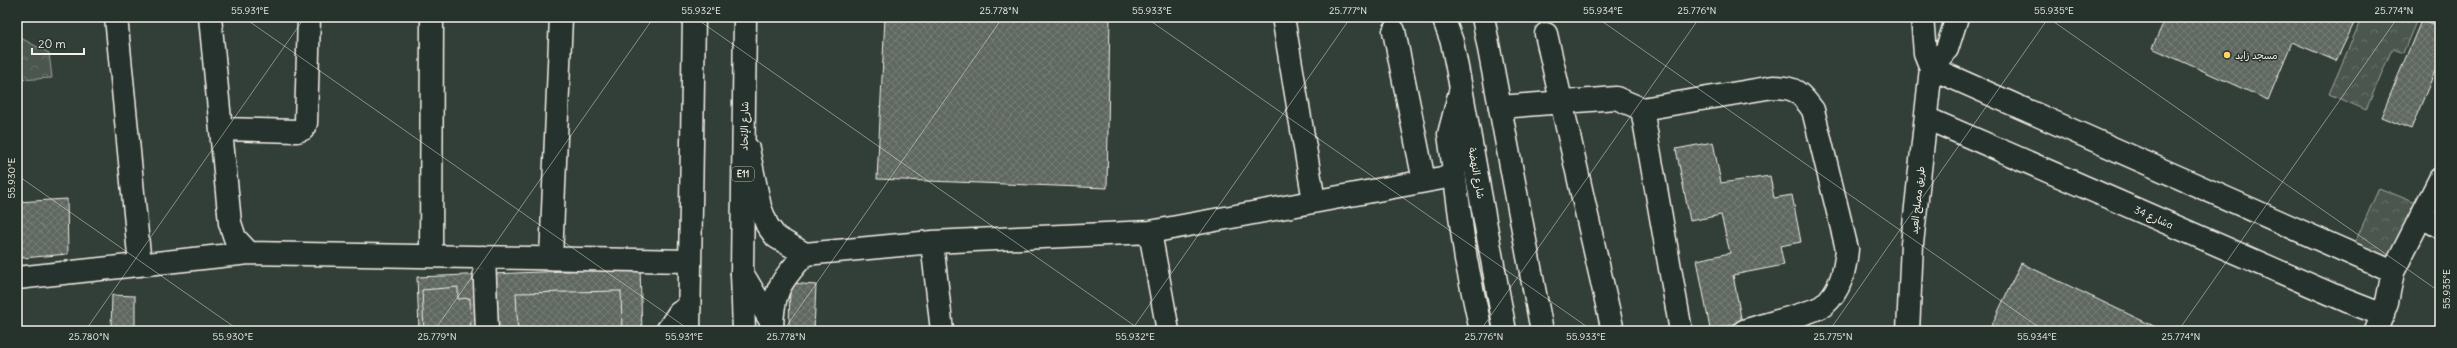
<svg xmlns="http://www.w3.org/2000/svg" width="2457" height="348" font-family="Delius,'Playpen Sans Arabic',sans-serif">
<defs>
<pattern id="park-crowns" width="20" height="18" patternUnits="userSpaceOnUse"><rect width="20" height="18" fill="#4c564f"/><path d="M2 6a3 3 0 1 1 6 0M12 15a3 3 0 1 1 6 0" fill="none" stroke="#666f68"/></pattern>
<pattern id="building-cross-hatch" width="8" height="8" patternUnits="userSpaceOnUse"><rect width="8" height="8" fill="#5f6861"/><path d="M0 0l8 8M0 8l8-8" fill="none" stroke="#777e78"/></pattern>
</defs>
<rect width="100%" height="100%" fill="#323e38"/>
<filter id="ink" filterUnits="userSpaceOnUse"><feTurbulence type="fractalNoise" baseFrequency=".025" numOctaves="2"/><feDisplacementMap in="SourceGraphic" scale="8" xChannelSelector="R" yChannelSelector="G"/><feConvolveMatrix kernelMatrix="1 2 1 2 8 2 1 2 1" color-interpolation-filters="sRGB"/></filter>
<g filter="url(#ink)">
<path fill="url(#park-crowns)" stroke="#a0a49c" d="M2362,17H2418L2403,53L2392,49L2366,110L2329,94Z
M17,36L49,53L52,78L17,80Z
M2379,188L2416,203L2392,252L2385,258L2353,247Z"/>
<path fill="url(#building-cross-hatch)" stroke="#f4f1e8" d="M885,17H1110L1107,188L877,179Z
M2166,17H2357L2336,61L2292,42L2268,100L2152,48Z
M2435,17H2440V59L2411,129L2381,117L2421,21L2432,25Z
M1713,142L1721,183L1770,176L1774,198L1792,195L1801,242L1780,246L1784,265L1733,275L1742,323L1710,329L1697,260L1730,253L1721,215L1690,221L1676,149Z
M67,199L68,254L23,258L17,251V202Z
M2021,263L2164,331H1989Z
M640,268L642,331H419L417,277Z
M790,283L816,285L814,331H789Z
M458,287V299L470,298L471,331H424L422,290Z
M621,291L622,331H518L516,293Z
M112,295L135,296V331H111Z"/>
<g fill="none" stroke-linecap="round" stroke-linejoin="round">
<defs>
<path id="minor" d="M116,17L140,265
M210,17L230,223L235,238L249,253
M1283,17L1314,201
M1394,31L1424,181
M1546,34L1613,331
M1931,68L2393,272
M1931,68L1947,49L1957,17
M1461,88L1449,134L1466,260L1481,331
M1500,107L1616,98L1642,109L1773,87C1795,87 1800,92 1813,110L1847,249C1845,270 1841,290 1824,305C1816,312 1758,326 1744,331
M1642,109L1681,331
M1926,118L2347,301L2383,315
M221,129L297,131L303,129L306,123L309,17
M748,149L760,207L767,225L776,237L805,254L932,242L1150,232L1453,176
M2422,217L2440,227
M1150,232L1168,331
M932,242L942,331
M431,256L432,17
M484,257L487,331
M551,258L561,17
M742,273L772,323
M17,278L249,253L689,261
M667,331L679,313L689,307
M772,331C772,292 780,282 805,254
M1908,331L1912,244L1931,68L1925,53L1922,17
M2376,331L2387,302L2393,272L2440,179"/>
<path id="major" d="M1443,17L1452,42L1461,88L1505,331
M1483,17L1542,331
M689,331L694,17
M744,331L742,273L745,17"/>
</defs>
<use href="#minor" stroke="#f4f1e8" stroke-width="25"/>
<use href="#major" stroke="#f4f1e8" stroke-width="25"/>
<use href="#minor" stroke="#26332d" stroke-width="22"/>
<use href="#major" stroke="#26332d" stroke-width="22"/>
</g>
</g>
<path fill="none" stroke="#f4f1e8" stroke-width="1" stroke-opacity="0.45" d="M243,17L691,331M694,17L1142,331M1145,17L1593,331M1596,17L2044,331M2047,17L2440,292M17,175L240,331M85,331L305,17M434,331L654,17M783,331L1003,17M1131,331L1351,17M1480,331L1700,17M1829,331L2049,17M2178,331L2398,17"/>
<circle fill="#ffd166" stroke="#26332d" stroke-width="1.5" cx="2227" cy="55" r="4"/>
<g text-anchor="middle" stroke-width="3" stroke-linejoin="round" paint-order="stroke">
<rect fill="#26332d" stroke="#b6b8b0" stroke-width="1" x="732" y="167" width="22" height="14" rx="3"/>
<g font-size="9" font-weight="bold" fill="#f4f1e8">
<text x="743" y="177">E11</text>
</g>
<g font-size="10" fill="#f4f1e8" stroke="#26332d" text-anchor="start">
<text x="2235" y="59">مسجد زايد</text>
</g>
<g font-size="10" fill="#f4f1e8" stroke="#26332d">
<text transform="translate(744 126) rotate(-89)" y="4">شارع الإتحاد</text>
<text transform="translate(1477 173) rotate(80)" y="4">شارع النهضة</text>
<text transform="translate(1917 200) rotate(-84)" y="4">طريق مصلح العيد</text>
<text transform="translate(2154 217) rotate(24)" y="4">شارع 34a</text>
</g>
</g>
<rect width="2457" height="348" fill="none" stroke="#26332d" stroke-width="44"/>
<path d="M32 48v6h52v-6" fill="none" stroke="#f4f1e8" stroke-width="2"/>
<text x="38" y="48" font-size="12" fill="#f4f1e8" stroke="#26332d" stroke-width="3" paint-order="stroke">20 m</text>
<rect x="22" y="22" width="2413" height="304" fill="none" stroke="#f4f1e8" stroke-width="1.5"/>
<g font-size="10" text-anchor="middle" fill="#f4f1e8">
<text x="250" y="14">55.931°E</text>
<text x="701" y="14">55.932°E</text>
<text x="999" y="14">25.778°N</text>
<text x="1152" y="14">55.933°E</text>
<text x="1348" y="14">25.777°N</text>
<text x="1603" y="14">55.934°E</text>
<text x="1697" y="14">25.776°N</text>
<text x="2054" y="14">55.935°E</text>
<text x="2394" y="14">25.774°N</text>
<text transform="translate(11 178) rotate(-90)" y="4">55.930°E</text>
<text transform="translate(2446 289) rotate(-90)" y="4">55.935°E</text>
<text x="89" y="340">25.780°N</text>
<text x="233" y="340">55.930°E</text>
<text x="437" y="340">25.779°N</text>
<text x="684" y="340">55.931°E</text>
<text x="786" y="340">25.778°N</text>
<text x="1135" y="340">55.932°E</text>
<text x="1484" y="340">25.776°N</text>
<text x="1586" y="340">55.933°E</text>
<text x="1833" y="340">25.775°N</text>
<text x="2037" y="340">55.934°E</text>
<text x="2181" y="340">25.774°N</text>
</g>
</svg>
